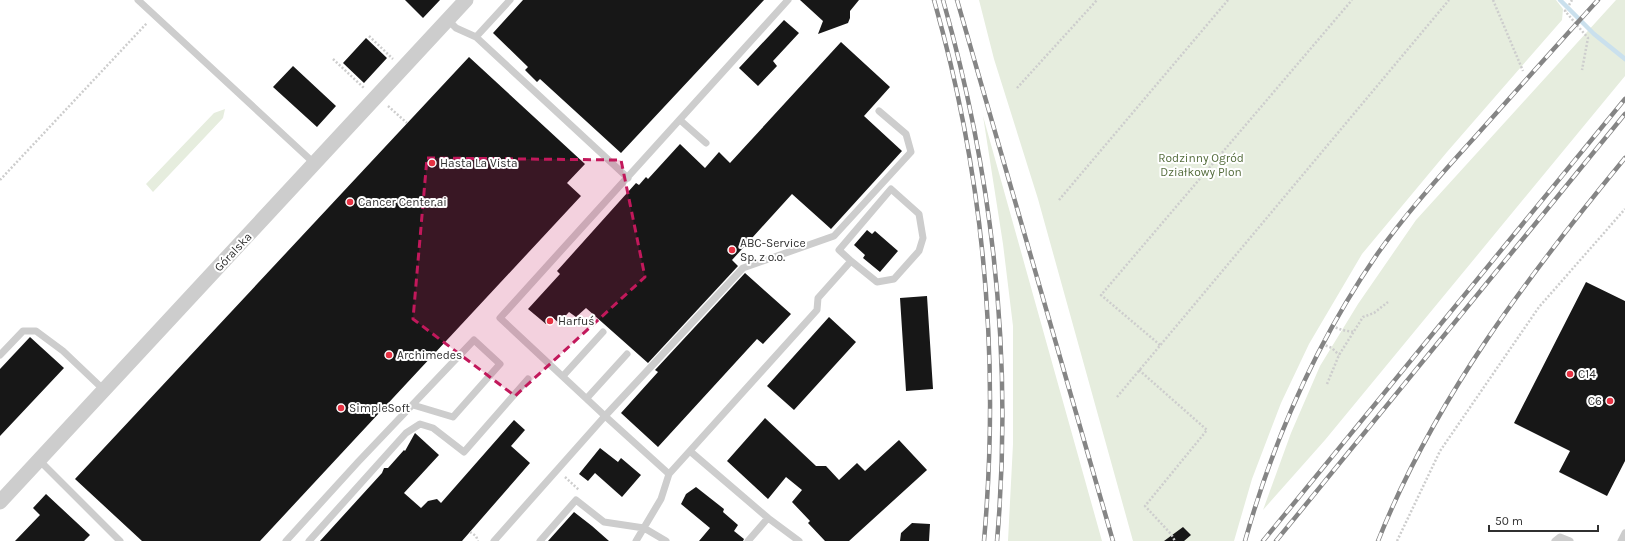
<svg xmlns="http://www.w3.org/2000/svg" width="1625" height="541" font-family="Karla,sans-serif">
<rect width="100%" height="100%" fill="#fff"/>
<path fill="#e6edde" d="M979,0H1556L1563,9L1562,20L1447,152L1362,254L1309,344L1281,403L1252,479L1234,541H1133L1038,199L994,59Z
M1616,0H1625V76L1325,440L1263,510L1291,433L1320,366L1358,304L1416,220Z
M225,109L223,118L153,192L146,184L214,113Z
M983,116L1102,541H1008L1013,444V326L1003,244Z"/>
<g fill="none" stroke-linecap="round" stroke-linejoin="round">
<path stroke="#cae0ed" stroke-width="4.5" d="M1560,0L1594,34L1625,59"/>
</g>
<path fill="#171717" d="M405,0H440L423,18Z
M523,0H764L621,153L540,79L537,82L525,70L528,67L493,33Z
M800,0H859L850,11V18L848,23L818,34L823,21Z
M784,20L799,33L773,61L777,66L758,86L739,68Z
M366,38L387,58L364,83L343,63Z
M841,42L890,87L864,116L902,151L831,229L792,194L732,260L738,266L648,363L586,308L576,317L569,312L559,323L552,317L546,324L528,309L560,274L557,271L636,183L639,185L646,177L648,179L680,144L705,168L719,152L730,163Z
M469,57L585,164L567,183L581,196L260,541H142L75,479Z
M293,66L336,106L317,127L273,87Z
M867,230L872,234L875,231L898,251L880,272L863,258L865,255L854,245Z
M745,273L791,314L763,344L757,339L658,447L621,413L658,372L655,370Z
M1586,282L1625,301V461L1607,496L1559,472L1570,451L1514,423Z
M927,296L933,389L906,391L900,298Z
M829,317L856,342L794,410L767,386Z
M30,337L64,368L0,436V369Z
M765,418L816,466H826L839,480L857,463L865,471L899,440L927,470L849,541H825L808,523L810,521L792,502L802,490L786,477L768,499L727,461Z
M514,420L525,430L511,446L530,463L462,541H320L382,473L384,468H388L404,450L405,451L415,433L439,455L404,493L421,508L428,501L437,499L441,503Z
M600,448L618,462L621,458L641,475L622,497L595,473L588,481L579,474Z
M696,487L724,509L723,512L738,525L734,531L744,539L743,541H699L710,528L681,504L686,494Z
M46,494L90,535L84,541H15L40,515L33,508Z
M574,512L592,526L609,541H548Z
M912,523L930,524L929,541H900L901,533Z
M1183,527L1191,535L1184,541H1164Z"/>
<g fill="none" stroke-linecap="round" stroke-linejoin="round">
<path stroke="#cdcdcd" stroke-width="2.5" stroke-dasharray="2 2" stroke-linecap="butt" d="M1493,0L1523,71
M1569,5L1572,0
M1566,10L1565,11L1588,38L1582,70
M369,36L393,59
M333,59L364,88L365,87
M1017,88L1097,0
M388,106L407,123
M0,180L147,23
M1059,200L1228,0
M1332,326L1342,330L1354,332
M1322,344L1332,348L1339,355
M1160,345L1101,295L1352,0
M1139,370L1207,430L1145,506L1171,534L1175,541
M1327,384L1339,355L1363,317L1374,313L1388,302
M1117,397L1449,0
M565,477L579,490
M470,532L476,536L478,541
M1397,541L1440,451L1539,307L1625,209"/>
<path stroke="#cdcdcd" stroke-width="7" d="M138,0L315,164
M788,0L500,318L605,416L743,268L834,236L911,152L906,134L879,111
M448,20L456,28L476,37L628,178
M476,37L510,0
M680,120L706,143
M0,355L23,331H36L63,351L104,390
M563,376L603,332
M587,398L627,354
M691,452L768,518L799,541
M39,460L120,541
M286,541L358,462L474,340L500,364L453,417L413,405
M309,541L406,433L420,424L433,428L464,452L528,379
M494,541L605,416L669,474
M540,541L576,500L604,522L644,528L666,541
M636,541L661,499L669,474L817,310L818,298L851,261L877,282L894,279L919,251L923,238L919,214L891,189L839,250L851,261
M748,541L768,518
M1555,541L1560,537L1570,541
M1621,541L1625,533"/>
<path stroke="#cdcdcd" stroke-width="15" d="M0,502L466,0"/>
<defs>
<path id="rail" d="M934,0C984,176 1000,359 984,541
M943,0C993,176 1013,358 997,541
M957,0L1113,541
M1245,541C1274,438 1317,341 1378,253C1407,212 1441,174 1475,137C1516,91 1557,45 1598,0
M1263,541L1625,99
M1276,541L1625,114
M1378,541C1435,398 1528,276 1625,158"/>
</defs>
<use href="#rail" stroke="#858585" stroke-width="4.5"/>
<use href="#rail" stroke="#fff" stroke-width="3" stroke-dasharray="9" stroke-linecap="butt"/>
</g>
<path fill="#c2185b" fill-opacity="0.2" stroke="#c2185b" stroke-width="3" stroke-dasharray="8 5" stroke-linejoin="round" d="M427,158L621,160L645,277L515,396L413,319Z"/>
<g fill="#e63243" stroke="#fff" stroke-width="1.5">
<circle cx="432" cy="163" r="4"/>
<circle cx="350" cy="202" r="4"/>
<circle cx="732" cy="250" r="4"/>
<circle cx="550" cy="321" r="4"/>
<circle cx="389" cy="355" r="4"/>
<circle cx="1570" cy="374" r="4"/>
<circle cx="1610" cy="401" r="4"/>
<circle cx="341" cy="408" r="4"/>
</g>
<g text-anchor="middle" stroke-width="4" stroke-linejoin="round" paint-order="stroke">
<g font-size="12" fill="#546c3c" stroke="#fff">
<text x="1201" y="162">Rodzinny Ogród<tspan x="1201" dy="14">Działkowy Plon</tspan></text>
</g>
<g font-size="12" fill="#303030" stroke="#fff" text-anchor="start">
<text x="440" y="167">Hasta La Vista</text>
<text x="358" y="206">Cancer Center.ai</text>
<text x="740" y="247">ABC-Service<tspan x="740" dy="14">Sp. z o.o.</tspan></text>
<text x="558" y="325">Harfuś</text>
<text x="397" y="359">Archimedes</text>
<text x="1578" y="378">C14</text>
<text x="1602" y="405" text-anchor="end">C6</text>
<text x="349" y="412">SimpleSoft</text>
</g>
<g font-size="12" fill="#303030" stroke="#fff">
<text transform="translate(233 252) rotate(-47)" y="4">Góralska</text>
</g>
</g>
<path d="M1489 525v6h109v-6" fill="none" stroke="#303030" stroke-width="2"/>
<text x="1495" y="525" font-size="12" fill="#303030" stroke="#ffffff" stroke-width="3" paint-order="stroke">50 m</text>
</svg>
